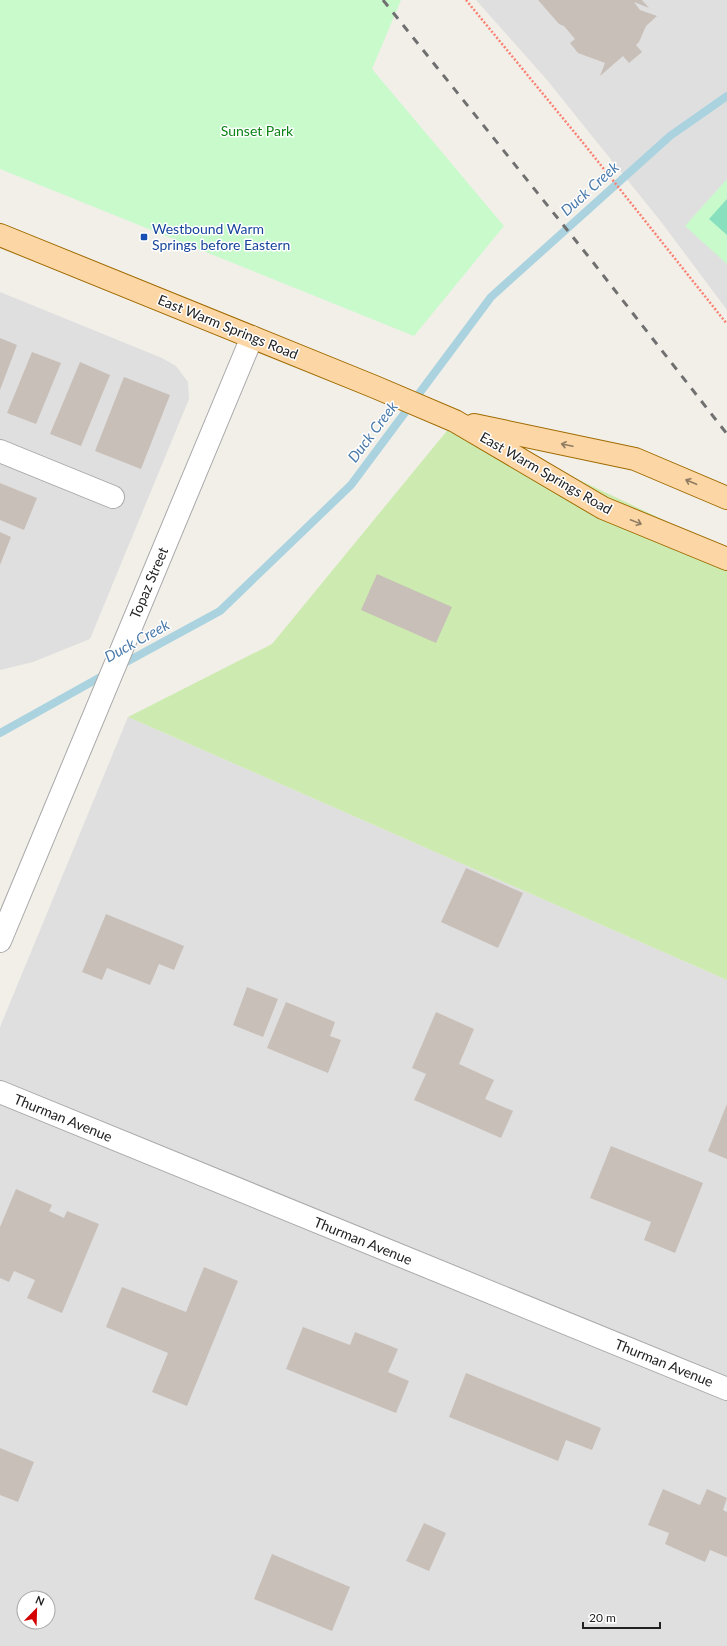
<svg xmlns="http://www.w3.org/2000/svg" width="727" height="1646" font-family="Lato,sans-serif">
<rect width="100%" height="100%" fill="#f2efe9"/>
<path fill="#e0dfdf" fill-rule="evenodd" d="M476,0H727V310L662,223L547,80Z
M0,292L162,358L176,366L188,382L189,399L90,639L33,662L0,670Z
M128,717L727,980V1646H0V1027ZM24,1598H48V1622H24Z"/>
<path fill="#cdebb0" d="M455,421L727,550V980L128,717L272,644Z"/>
<path fill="#c8facc" d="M0,0H401L372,69L504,226L414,336L0,169Z
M727,179V264L685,226Z"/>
<path fill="#88e0be" d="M727,199V235L709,219Z"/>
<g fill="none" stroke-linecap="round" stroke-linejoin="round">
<path stroke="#aad3df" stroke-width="8" d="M119,666L220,611L351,485L491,297L670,136L727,96
M0,733L106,674"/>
</g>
<path fill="#c7bfb8" d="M538,0H642L649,8L634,2L640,10L657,16L646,26L639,42L636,45L642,52L629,63L623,56L600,76L605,63L578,53L570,43L575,39L564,26L559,24Z
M0,338L17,345L0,390Z
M32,352L61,363L36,424L7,413Z
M80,362L110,375L81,446L50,434Z
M124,377L170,395L141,469L95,451Z
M0,483L37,498L24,530L0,520Z
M0,532L11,537L0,565Z
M377,574L452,607L436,643L361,610Z
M466,868L523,893L498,948L441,922Z
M106,914L184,946L174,970L159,964L150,985L107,968L102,980L82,972Z
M247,987L278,999L263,1037L233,1025Z
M286,1002L335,1022L330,1036L341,1040L328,1073L267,1048Z
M436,1012L474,1029L459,1064L494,1080L485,1099L513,1111L501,1138L414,1100L426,1074L412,1068Z
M727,1104V1159L708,1151Z
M611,1146L703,1183L675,1253L644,1240L651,1222L590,1198Z
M16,1189L52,1205L49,1211L64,1218L67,1211L99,1224L62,1313L27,1298L35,1280L14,1271L9,1282L0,1278V1227Z
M204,1267L238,1281L187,1406L152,1392L168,1353L106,1327L122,1287L186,1312Z
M303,1327L350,1345L355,1332L398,1349L388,1372L409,1381L396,1413L286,1369Z
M466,1373L601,1428L592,1450L566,1440L558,1461L449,1417Z
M0,1448L34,1462L18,1502L0,1495Z
M663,1489L700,1505L707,1489L727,1498L723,1510L727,1512V1557L710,1550L705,1562L665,1544L669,1533L648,1525Z
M424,1523L446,1533L429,1571L406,1561Z
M272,1554L350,1587L332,1631L254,1599Z"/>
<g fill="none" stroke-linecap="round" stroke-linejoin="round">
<defs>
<path id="street" d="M0,451L113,497
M0,941L252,337
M0,1092L727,1389"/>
<path id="primary" d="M0,235L375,387L455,421L603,508L727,559
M474,425L635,459L727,498"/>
</defs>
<use href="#street" stroke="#a9a9a9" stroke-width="24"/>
<use href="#primary" stroke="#a06b00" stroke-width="24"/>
<path stroke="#fa8072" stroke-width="2.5" stroke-dasharray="2 2" stroke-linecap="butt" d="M466,0L584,144L727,324"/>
<use href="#street" stroke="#fff" stroke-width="22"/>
<use href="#primary" stroke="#fcd6a4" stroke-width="22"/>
<path stroke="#707070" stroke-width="3" stroke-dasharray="8 8" stroke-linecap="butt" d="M383,0L592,261L727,434"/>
</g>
<defs><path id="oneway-shaft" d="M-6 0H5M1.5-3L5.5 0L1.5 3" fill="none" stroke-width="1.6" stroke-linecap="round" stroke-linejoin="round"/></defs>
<g stroke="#8f7c63">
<use href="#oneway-shaft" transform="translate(567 445) rotate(-168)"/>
<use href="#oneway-shaft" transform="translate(691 482) rotate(-157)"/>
<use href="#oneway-shaft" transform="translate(636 522) rotate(22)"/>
</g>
<rect fill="#1a4fb4" stroke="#fff" stroke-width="1.5" x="140" y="233" width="8" height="8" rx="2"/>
<g text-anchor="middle" stroke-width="3" stroke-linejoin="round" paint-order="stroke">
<g font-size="14" fill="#0c8416" stroke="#fff">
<text x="257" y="136">Sunset Park</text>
</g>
<g font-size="14" fill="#164399" stroke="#fff" text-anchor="start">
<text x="152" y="234">Westbound Warm<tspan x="152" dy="16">Springs before Eastern</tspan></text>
</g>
<g font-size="14" fill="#222" stroke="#fff">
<text transform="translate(228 327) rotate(22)" y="5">East Warm Springs Road</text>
<text transform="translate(546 473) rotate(30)" y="5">East Warm Springs Road</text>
<text transform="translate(149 583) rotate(-67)" y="5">Topaz Street</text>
<text transform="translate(63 1118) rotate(22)" y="5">Thurman Avenue</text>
<text transform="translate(363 1241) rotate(22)" y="5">Thurman Avenue</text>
<text transform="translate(664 1363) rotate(22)" y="5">Thurman Avenue</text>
</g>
<g font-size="15" font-style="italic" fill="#4a7aab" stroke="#fff">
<text transform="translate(590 189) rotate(-42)" y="5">Duck Creek</text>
<text transform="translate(373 432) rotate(-53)" y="5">Duck Creek</text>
<text transform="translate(137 641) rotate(-29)" y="5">Duck Creek</text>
</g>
</g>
<g transform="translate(36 1610) rotate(23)"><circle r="19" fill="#ffffff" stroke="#a7a7a7"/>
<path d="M0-3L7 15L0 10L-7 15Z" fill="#d40000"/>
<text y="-6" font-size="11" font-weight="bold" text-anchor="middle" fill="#222222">N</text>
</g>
<path d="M583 1622v6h77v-6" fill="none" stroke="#222222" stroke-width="2"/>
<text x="589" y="1622" font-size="12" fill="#222222" stroke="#ffffff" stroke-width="3" paint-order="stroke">20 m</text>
</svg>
